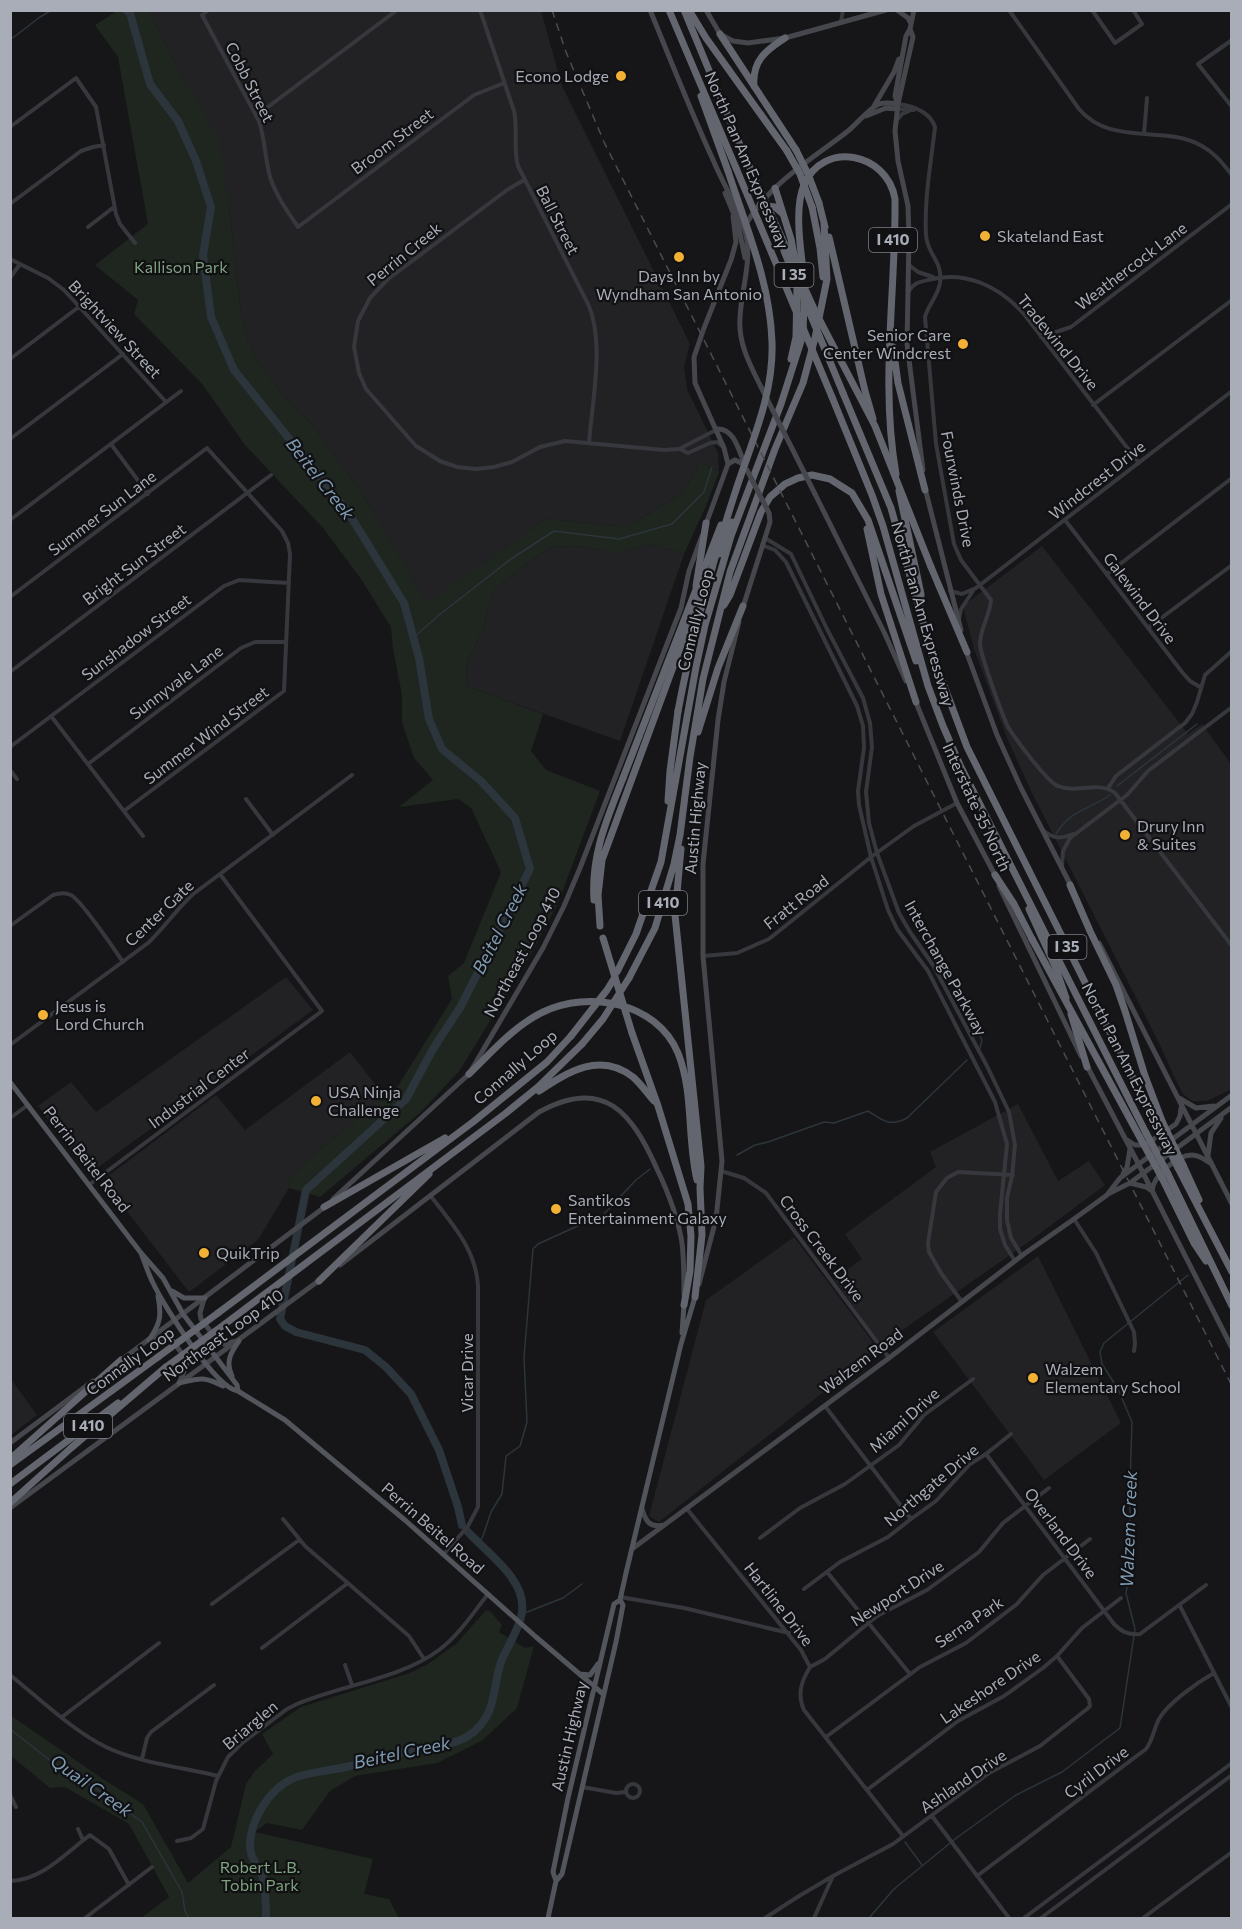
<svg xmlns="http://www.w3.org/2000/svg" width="1242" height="1929" font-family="Commissioner,sans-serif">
<rect width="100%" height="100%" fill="#161618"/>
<path fill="#222225" d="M149,11H541L562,86L690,344L684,367L687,389L718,453L719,472L700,462L684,492L627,527L546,519L427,604L361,492L312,424L286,399L251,353L254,352L247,339L241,313L229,208L181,75Z
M652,544L684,554L620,741L466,686L467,663L484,626L487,608L495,589L526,564L551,547L574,546L604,551H626Z
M1042,546L1188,734L1202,724L1231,764L1232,1089L1207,1101H1192L1183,1094L1177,1083L1160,1045L1031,791L1007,738L974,649L963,606Z
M286,977L313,1010L89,1174L38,1106L71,1082L96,1112Z
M350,1052L385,1097L317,1152L288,1181L289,1188L258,1240L189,1292L103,1180L216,1095L245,1130Z
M1018,1104L1058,1181L1089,1161L1105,1185L1030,1241L881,1345L834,1279L862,1259L845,1234L936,1167L930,1152Z
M794,1237L878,1349L659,1522L649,1516L706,1300Z
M1038,1256L1121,1423L1044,1480L933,1332Z
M11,1379L37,1415L11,1435Z"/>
<path fill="#1e261f" d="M117,11H149L181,75L219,139L229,208L241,313L247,339L254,352L252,354L286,399L312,424L361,492L427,603L546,519L627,527L684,492L700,462L719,472L706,506L684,554L652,544L626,551H604L574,546L551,547L526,564L495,589L487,608L484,626L467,663L466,686L543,714L531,751L546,770L600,791L558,903L531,954L460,1070L421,1112L320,1197L289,1188L288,1181L317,1152L398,1086L452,999L448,976L464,963L501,872L471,808L458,799L399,807L433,780L414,758L402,722V695L393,649L391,627L361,579L323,528L245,445L203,385L134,314L138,300L95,265L148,224L118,57L95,25Z
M486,1610L490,1611L502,1625L499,1632L525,1648L534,1646L517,1708L483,1740L437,1763L355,1776L330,1791L302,1830L267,1823L255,1832L373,1859L364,1894L389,1899L399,1918H141L169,1897L129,1824L65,1787L50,1788L11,1756L10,1715L106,1781L143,1804L188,1883L231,1847L246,1784L255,1771L273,1754L262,1734L301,1707L410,1673L428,1664L456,1644Z"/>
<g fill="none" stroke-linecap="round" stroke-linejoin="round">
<path stroke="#2c353c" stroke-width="1.5" d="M10,40L40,17L52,10
M413,638L439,615L511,559L554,531L619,539L672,524L704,492L712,467
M1117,786L1197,724
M1056,834C1071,809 1089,810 1110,795
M937,954L982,1040L980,1048
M737,1155L755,1145L768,1142L824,1122L834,1123L868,1111C884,1121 889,1127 907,1118L967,1060
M479,1543L483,1536L491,1512L502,1494L506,1456L520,1446L527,1422L524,1357L533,1249L538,1244L604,1214L636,1180L650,1169
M522,1614L563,1598L582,1584
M10,1729L52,1762L100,1791L142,1822L182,1892L185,1911L189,1918
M905,1842L922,1865
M869,1918L894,1889L955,1839L1016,1795L1062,1772L1120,1728L1135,1629L1126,1593L1130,1569V1481L1132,1422L1118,1389L1102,1364L1100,1352L1104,1343L1188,1275"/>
<path stroke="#2c353c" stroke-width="8" d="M126,10L130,13L150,84L178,121L196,161L211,207L203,255L211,317L234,370L348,512L404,603L419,658L429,719L442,749L481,781L515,818L530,869L461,1006L433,1049L406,1099L306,1190L280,1319L285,1326L296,1332L365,1350L386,1367L411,1394L439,1450L458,1507L462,1525
M266,1918C266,1905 266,1891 263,1878C261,1869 253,1862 251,1853C247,1838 255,1818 263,1806C286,1770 310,1775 346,1767C367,1762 387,1756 408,1751C436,1745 468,1747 485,1719C495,1704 495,1679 501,1662C507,1646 520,1629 522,1612C527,1580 487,1553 468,1532"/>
<path stroke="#37383d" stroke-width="4" d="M208,10L202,15L259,121C265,140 265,158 270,177C276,195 287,211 298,227L474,95L504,83
M480,10L514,111C518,129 513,148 518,166L588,304C605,342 592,402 589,443
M1009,10L1079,109C1111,147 1163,124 1202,146C1215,153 1223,164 1232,175
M1092,10L1115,43L1142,24L1133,10
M841,22L843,10
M1232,40L1198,64L1232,107
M898,104C913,106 930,112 935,127C931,163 924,199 926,235C927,255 943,260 940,283C938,296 928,305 925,317L936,444L954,544L961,560L991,600C990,615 980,629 980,644C981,657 1002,714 1008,727C1015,738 1047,782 1058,786C1076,794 1098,780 1115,793L1232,946
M898,109L914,110
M256,116L397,10
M897,120L902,114L909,111
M10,127L76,78L96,107L116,214L120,224L135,243
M1144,134L1147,98
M524,180L507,190L388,279L370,298L358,321L354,347L359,373L366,389L416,446L440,461L457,467L476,469L494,467L512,462L540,447L565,441L664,450L679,449L716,430
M10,204L81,151L93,147L104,145
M88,227L114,207
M10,259L48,278L64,290L166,402
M909,265L918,272L933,277
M10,278L20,264
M909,291C914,283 919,282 928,280C965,270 999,286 1024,314L1139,463
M1041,337L1071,327L1232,204
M10,359L80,306
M1093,405L1232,300
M10,439L123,354
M111,444L148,494
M680,449L688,453L710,443L717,442L722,446
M10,520L181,391
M1065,520L1182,672L1190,681L1200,687
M765,538L791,554L827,629L863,698L870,723L872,747L866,792L869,823L877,853L899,913L910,932L933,965L987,1066L1009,1112L1015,1145L1012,1176L1007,1198V1220L1011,1238L1022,1256
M762,545L775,550L786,562L857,706L863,726L864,748L858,791L859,805L871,857L888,910L897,929L928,971L995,1102L1007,1144L1000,1214V1229L1005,1245L1015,1261
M1107,574L1232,478
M950,591L962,594L976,588L1232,391
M10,597L207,448L282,531L288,543L290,554L284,691L124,811
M959,619L961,609L973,591
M1148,628L1232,565
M10,672L271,475
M51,716L143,836
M10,747L224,586L239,580L289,583
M88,764L241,648L255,642H286
M10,770L17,779
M1108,788L1116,776L1185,723L1192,714L1197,702L1205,675L1232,651
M246,799L273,835
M1044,831C1054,839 1061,839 1073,834
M1062,867L1063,851L1070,838L1127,795L1148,771L1232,707
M10,926L53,895C59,893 65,892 71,895C82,901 114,949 123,962
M703,956L737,953L769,939L871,857L914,826L957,803
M10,1045L148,943C164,928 176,910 192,895L352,775
M10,1118L28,1105
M721,1171L744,1178L766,1193L889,1358
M90,1184L322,1011L220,874
M430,1195C452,1224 476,1249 478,1286V1507L468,1526L444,1554
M1074,1219L1096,1253L1134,1332L1135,1344L1134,1351
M962,1302L941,1273L929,1252L928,1243L936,1192L947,1178L958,1172L1013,1175
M825,1406L911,1519
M986,1454L1114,1624C1122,1632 1128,1635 1140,1634L1206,1585
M687,1509L801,1650L810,1667C801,1682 797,1694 804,1710L903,1836
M283,1519L305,1546L409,1636L424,1659
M760,1538L800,1508L845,1484L899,1445L924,1415L973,1379
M827,1572L910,1674
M804,1589L840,1562L888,1537L911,1519L936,1501L970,1464L986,1454L1011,1434
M620,1597L684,1608L789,1633
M212,1604L299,1540
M1180,1606L1232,1708
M262,1648L348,1583
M345,1665L352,1685
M810,1667L825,1659L877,1616L927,1590L979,1552L1003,1523L1049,1488
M10,1675C39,1698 73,1731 106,1747C136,1762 185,1768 218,1776
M62,1717L159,1643
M826,1737L920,1667L966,1643L1017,1604L1043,1575L1090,1539
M142,1759L147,1738L151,1732L214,1685
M626 1791a7 7 0 1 1 14 0a7 7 0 1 1-14 0Z
M582,1787L616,1793L626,1792
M867,1790L958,1721L1004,1696L1043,1668L1057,1656L1082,1628L1121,1598
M10,1795L16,1807
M932,1816L1009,1918
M78,1829L83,1840
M177,1841L191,1838L203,1829L216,1781L228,1757L241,1744L287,1709L297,1704C342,1685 400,1679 439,1650C459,1635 473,1613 488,1594
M977,1876L1146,1749C1153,1740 1154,1728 1159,1719C1168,1703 1198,1682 1214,1673
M10,1881C41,1881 67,1852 90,1835L109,1849L129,1885
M85,1918L152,1867
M765,1918L799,1896L833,1876
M814,1918L833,1876L893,1844L989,1773L1040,1746L1087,1709L1090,1706L1089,1699L1057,1656
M1024,1918L1232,1763
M1041,1918L1232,1775
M1143,1918L1232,1852"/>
<path stroke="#45474d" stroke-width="5" d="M650,10C671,61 691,112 714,162C723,184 737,205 744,228C754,257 741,289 740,318C738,343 750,365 761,387
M706,10L720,34L733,41L748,43L785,38L886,10
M897,10L908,18L911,24
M910,29L913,37L898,104L895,131L898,161L908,206L909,237L907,344L923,470
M897,102L895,96L906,36L910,29L914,10
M874,106L894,72L899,59
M866,116L886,108L897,109
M725,193L738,224L745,258
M746,224C770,183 811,160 848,131C858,123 868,109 879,104C885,102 891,103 898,104
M716,429C734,427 739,451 745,465
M728,464L735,460L743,464
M925,488L961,630
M815,494L884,632L906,681
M706,524L728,464L724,448L695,383L694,357L704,328L731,260L736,242L733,216
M743,607L770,522L769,513
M966,651L997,735L1021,788L1071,886
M915,700L957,803L996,877
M999,886L1081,1056
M1099,943L1232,1204
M1086,1064L1139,1165L1232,1348
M1179,1098L1196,1108L1214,1106
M1127,1140L1135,1145H1145L1176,1124L1180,1116L1181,1108
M1208,1156L1211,1133L1221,1118
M1123,1174L1127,1167L1130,1149
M1130,1183L1146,1187L1152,1191C1153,1176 1177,1155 1192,1155C1199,1155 1204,1159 1210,1163
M1108,1194L1130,1183L1232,1107
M333,1199L469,1074L543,948L564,906L580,868L681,608L689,571L702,536
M340,1265L539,1112C604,1076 632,1113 657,1169C668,1192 678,1218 682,1243C684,1260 684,1277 684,1294
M699,1284L716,1219L722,1161L703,956V864L718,720L724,682L739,622
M204,1299L200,1313L201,1319L217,1340L224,1344L237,1341
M152,1340L170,1337L185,1358L187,1364L180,1381
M120,1361L326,1206
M10,1443L93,1381
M10,1508L321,1279
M642,1509C646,1522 650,1528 664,1525
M632,1549L889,1358L1024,1254L1074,1219L1107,1195L1120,1178L1232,1095"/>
<path stroke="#53555c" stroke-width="5" d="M10,1082L141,1253L163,1278L183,1314L237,1385L238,1391
M141,1253C145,1263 148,1273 153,1283C164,1306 215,1388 238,1391L285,1420L406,1521L536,1637L603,1694
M172,1291L184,1298H205
M682,1333L684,1305
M149,1340C160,1324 162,1316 158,1296
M232,1376C225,1362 231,1352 239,1341
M179,1383C200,1378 204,1376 223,1386
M580,1674L590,1675L598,1664
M556,1881L553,1872L568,1798L614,1604L620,1600
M548,1918L556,1881L562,1874L616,1642L623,1605L620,1600L626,1573L681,1344L695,1297"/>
<path stroke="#63666e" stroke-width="7" d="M669,10L736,168
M684,10L745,157
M689,10L706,38L787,151
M720,34L796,150
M754,86C752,61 766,50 785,38
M701,96L728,171
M775,188L791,239L797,270
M819,203L825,227
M760,205L775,207L782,213
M812,207L820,248L823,277
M829,237L865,391L873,419
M805,286C802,258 793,210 804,185C823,140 887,152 895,199C896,291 880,383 896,474
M893,347L898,383L925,490
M791,359L796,337L797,284
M843,393L891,508L930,648L967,747L1157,1126
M832,397L872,495L883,526L928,686L943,726L960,765L1146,1133
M899,491L921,594L920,609
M867,529L881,594L916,702
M719,554L732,522
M931,567L967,652
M696,586L706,523
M724,605L730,595L761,512L770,497L785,484L798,478L812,475L830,479L852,493L868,520L916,661
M698,732L718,668L743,606
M668,801L670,771L678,711
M681,849L675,915L701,1166L700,1188L702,1235L695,1297
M995,875L1014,904L1032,939
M1070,885L1090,931L1116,985L1125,1011L1145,1076L1162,1121
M594,900C591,854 607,819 623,778
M1029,909L1055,966L1066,998
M600,926L598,895L602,860L690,621L705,586
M617,972L636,934L661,862L696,667L705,625L731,536L781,404L803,335L804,300
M629,978L655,928L674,864L680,835L690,757L703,679L730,572L775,449L803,383L815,338L827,279L824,223
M1071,1014L1087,1067
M632,1033L658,1106L688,1204L691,1236L690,1271L684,1305
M469,1074C492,1052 514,1026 543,1012C588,990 657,1002 678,1053C694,1093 687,1138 697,1180
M539,1091C568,1072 600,1051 633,1077C641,1084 647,1093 654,1101
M1183,1165L1199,1200
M1178,1168L1232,1272
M1168,1174L1232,1306
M1162,1178L1194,1243L1206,1261
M324,1207L445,1138
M319,1281L429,1174
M218,1313L473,1122L547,1062L571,1036
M225,1324L506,1113L538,1087L582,1044
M10,1459L121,1360
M10,1465L158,1357
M10,1484L118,1403
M10,1503L71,1448L166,1367"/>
<path stroke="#4a4c52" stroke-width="1.5" stroke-dasharray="8 6" stroke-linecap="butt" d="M552,10L566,52L604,142L1232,1386"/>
<path stroke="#45474d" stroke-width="5" d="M761,387L815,494
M747,470L769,513"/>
<path stroke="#63666e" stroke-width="7" d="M796,150L808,174L819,203
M787,151L800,174L812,207
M745,157L815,311L875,426L931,567
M736,168L832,397
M784,251L843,393
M678,711C692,637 711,567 734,496C750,445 774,396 772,342C770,282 746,227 728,171
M623,778L721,525
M603,938L632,1033
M1032,939L1162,1178
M571,1036L607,990L615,977
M582,1044L603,1019L629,978
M1162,1121L1183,1165
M1157,1126L1178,1168
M1146,1133L1168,1174
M158,1357L218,1313
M166,1367L225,1324"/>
</g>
<g fill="#f2b134" stroke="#111113" stroke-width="2">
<circle cx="621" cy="76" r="6"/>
<circle cx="985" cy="236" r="6"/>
<circle cx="679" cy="257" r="6"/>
<circle cx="963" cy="344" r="6"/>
<circle cx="1125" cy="835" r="6"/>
<circle cx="43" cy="1015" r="6"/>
<circle cx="316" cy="1101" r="6"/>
<circle cx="556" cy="1209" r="6"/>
<circle cx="204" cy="1253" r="6"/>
<circle cx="1033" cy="1378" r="6"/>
</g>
<g text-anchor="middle" stroke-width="4.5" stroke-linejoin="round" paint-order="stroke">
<g fill="#111113" stroke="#7b7e86" stroke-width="1.5">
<rect x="869" y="228" width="48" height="24" rx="4.5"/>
<rect x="774.5" y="263" width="39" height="24" rx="4.5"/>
<rect x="639" y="891" width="48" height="24" rx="4.5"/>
<rect x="1047.5" y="935" width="39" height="24" rx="4.5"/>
<rect x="64" y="1414" width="48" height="24" rx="4.5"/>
</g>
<g font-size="15" font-weight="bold" fill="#a8adb8">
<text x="893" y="245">I 410</text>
<text x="794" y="280">I 35</text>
<text x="663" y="908">I 410</text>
<text x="1067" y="952">I 35</text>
<text x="88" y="1431">I 410</text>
</g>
<g font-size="16" fill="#a8adb8" stroke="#111113" text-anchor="start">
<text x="609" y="82" text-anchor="end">Econo Lodge</text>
<text x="997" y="242">Skateland East</text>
<text x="679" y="282" text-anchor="middle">Days Inn by<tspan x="679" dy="18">Wyndham San Antonio</tspan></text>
<text x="951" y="341" text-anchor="end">Senior Care<tspan x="951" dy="18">Center Windcrest</tspan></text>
<text x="1137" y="832">Drury Inn<tspan x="1137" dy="18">&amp; Suites</tspan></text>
<text x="55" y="1012">Jesus is<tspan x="55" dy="18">Lord Church</tspan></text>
<text x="328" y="1098">USA Ninja<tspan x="328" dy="18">Challenge</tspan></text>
<text x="568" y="1206">Santikos<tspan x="568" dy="18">Entertainment Galaxy</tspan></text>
<text x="216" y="1259">QuikTrip</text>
<text x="1045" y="1375">Walzem<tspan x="1045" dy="18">Elementary School</tspan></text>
</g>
<g font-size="16" fill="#a8adb8" stroke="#111113">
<text transform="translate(250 82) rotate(63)" y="6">Cobb Street</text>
<text transform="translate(392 141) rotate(-37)" y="6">Broom Street</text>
<text transform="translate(747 160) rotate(67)" y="6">North Pan Am Expressway</text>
<text transform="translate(558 220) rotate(63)" y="6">Ball Street</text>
<text transform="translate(404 254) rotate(-39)" y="6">Perrin Creek</text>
<text transform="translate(1131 266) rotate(-37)" y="6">Weathercock Lane</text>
<text transform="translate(115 329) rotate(47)" y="6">Brightview Street</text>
<text transform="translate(1058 342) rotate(51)" y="6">Tradewind Drive</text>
<text transform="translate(1097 480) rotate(-38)" y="6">Windcrest Drive</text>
<text transform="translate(958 489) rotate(79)" y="6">Fourwinds Drive</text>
<text transform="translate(102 513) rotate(-37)" y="6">Summer Sun Lane</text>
<text transform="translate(134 564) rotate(-37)" y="6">Bright Sun Street</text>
<text transform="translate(1140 598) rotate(53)" y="6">Galewind Drive</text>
<text transform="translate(923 614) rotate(74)" y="6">North Pan Am Expressway</text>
<text transform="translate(695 620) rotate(-76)" y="6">Connally Loop</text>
<text transform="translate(136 637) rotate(-37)" y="6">Sunshadow Street</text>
<text transform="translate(176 682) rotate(-37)" y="6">Sunnyvale Lane</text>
<text transform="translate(206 735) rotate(-37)" y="6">Summer Wind Street</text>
<text transform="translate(977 807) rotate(65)" y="6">Interstate 35 North</text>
<text transform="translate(695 818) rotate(-85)" y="6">Austin Highway</text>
<text transform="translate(796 902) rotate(-38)" y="6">Fratt Road</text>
<text transform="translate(159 913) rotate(-44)" y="6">Center Gate</text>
<text transform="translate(522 952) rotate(-62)" y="6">Northeast Loop 410</text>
<text transform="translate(946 968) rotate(61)" y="6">Interchange Parkway</text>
<text transform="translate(515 1067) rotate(-41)" y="6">Connally Loop</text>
<text transform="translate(1130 1069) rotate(63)" y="6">North Pan Am Expressway</text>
<text transform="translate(199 1088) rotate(-37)" y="6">Industrial Center</text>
<text transform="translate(87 1159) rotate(52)" y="6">Perrin Beitel Road</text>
<text transform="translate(822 1248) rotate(53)" y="6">Cross Creek Drive</text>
<text transform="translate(223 1335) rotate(-36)" y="6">Northeast Loop 410</text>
<text transform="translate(130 1361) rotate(-36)" y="6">Connally Loop</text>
<text transform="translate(861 1361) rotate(-37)" y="6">Walzem Road</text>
<text transform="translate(467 1373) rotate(-90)" y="6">Vicar Drive</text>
<text transform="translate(904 1420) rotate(-42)" y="6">Miami Drive</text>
<text transform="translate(931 1485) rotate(-40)" y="6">Northgate Drive</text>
<text transform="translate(433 1528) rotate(41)" y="6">Perrin Beitel Road</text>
<text transform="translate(1061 1533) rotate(53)" y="6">Overland Drive</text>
<text transform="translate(897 1593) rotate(-33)" y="6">Newport Drive</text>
<text transform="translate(779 1604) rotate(52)" y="6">Hartline Drive</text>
<text transform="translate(969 1622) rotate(-34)" y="6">Serna Park</text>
<text transform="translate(990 1687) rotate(-34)" y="6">Lakeshore Drive</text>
<text transform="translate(250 1725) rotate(-40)" y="6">Briarglen</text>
<text transform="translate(569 1736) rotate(-77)" y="6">Austin Highway</text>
<text transform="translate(1096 1772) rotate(-37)" y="6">Cyril Drive</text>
<text transform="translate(963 1781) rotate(-34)" y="6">Ashland Drive</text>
</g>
<g font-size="16" fill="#7fa381" stroke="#111113">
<text x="181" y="273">Kallison Park</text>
<text x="260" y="1873">Robert L.B.<tspan x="260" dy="18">Tobin Park</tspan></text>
</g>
<g font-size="18" font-style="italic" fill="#7f9bb3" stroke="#111113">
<text transform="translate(320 479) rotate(52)" y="6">Beitel Creek</text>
<text transform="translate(500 929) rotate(-63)" y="6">Beitel Creek</text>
<text transform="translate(1129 1529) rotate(-88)" y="6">Walzem Creek</text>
<text transform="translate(402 1753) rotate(-12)" y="6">Beitel Creek</text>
<text transform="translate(91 1786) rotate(35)" y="6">Quail Creek</text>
</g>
</g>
<rect width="1242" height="1929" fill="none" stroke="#a8adb8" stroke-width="24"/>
</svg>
